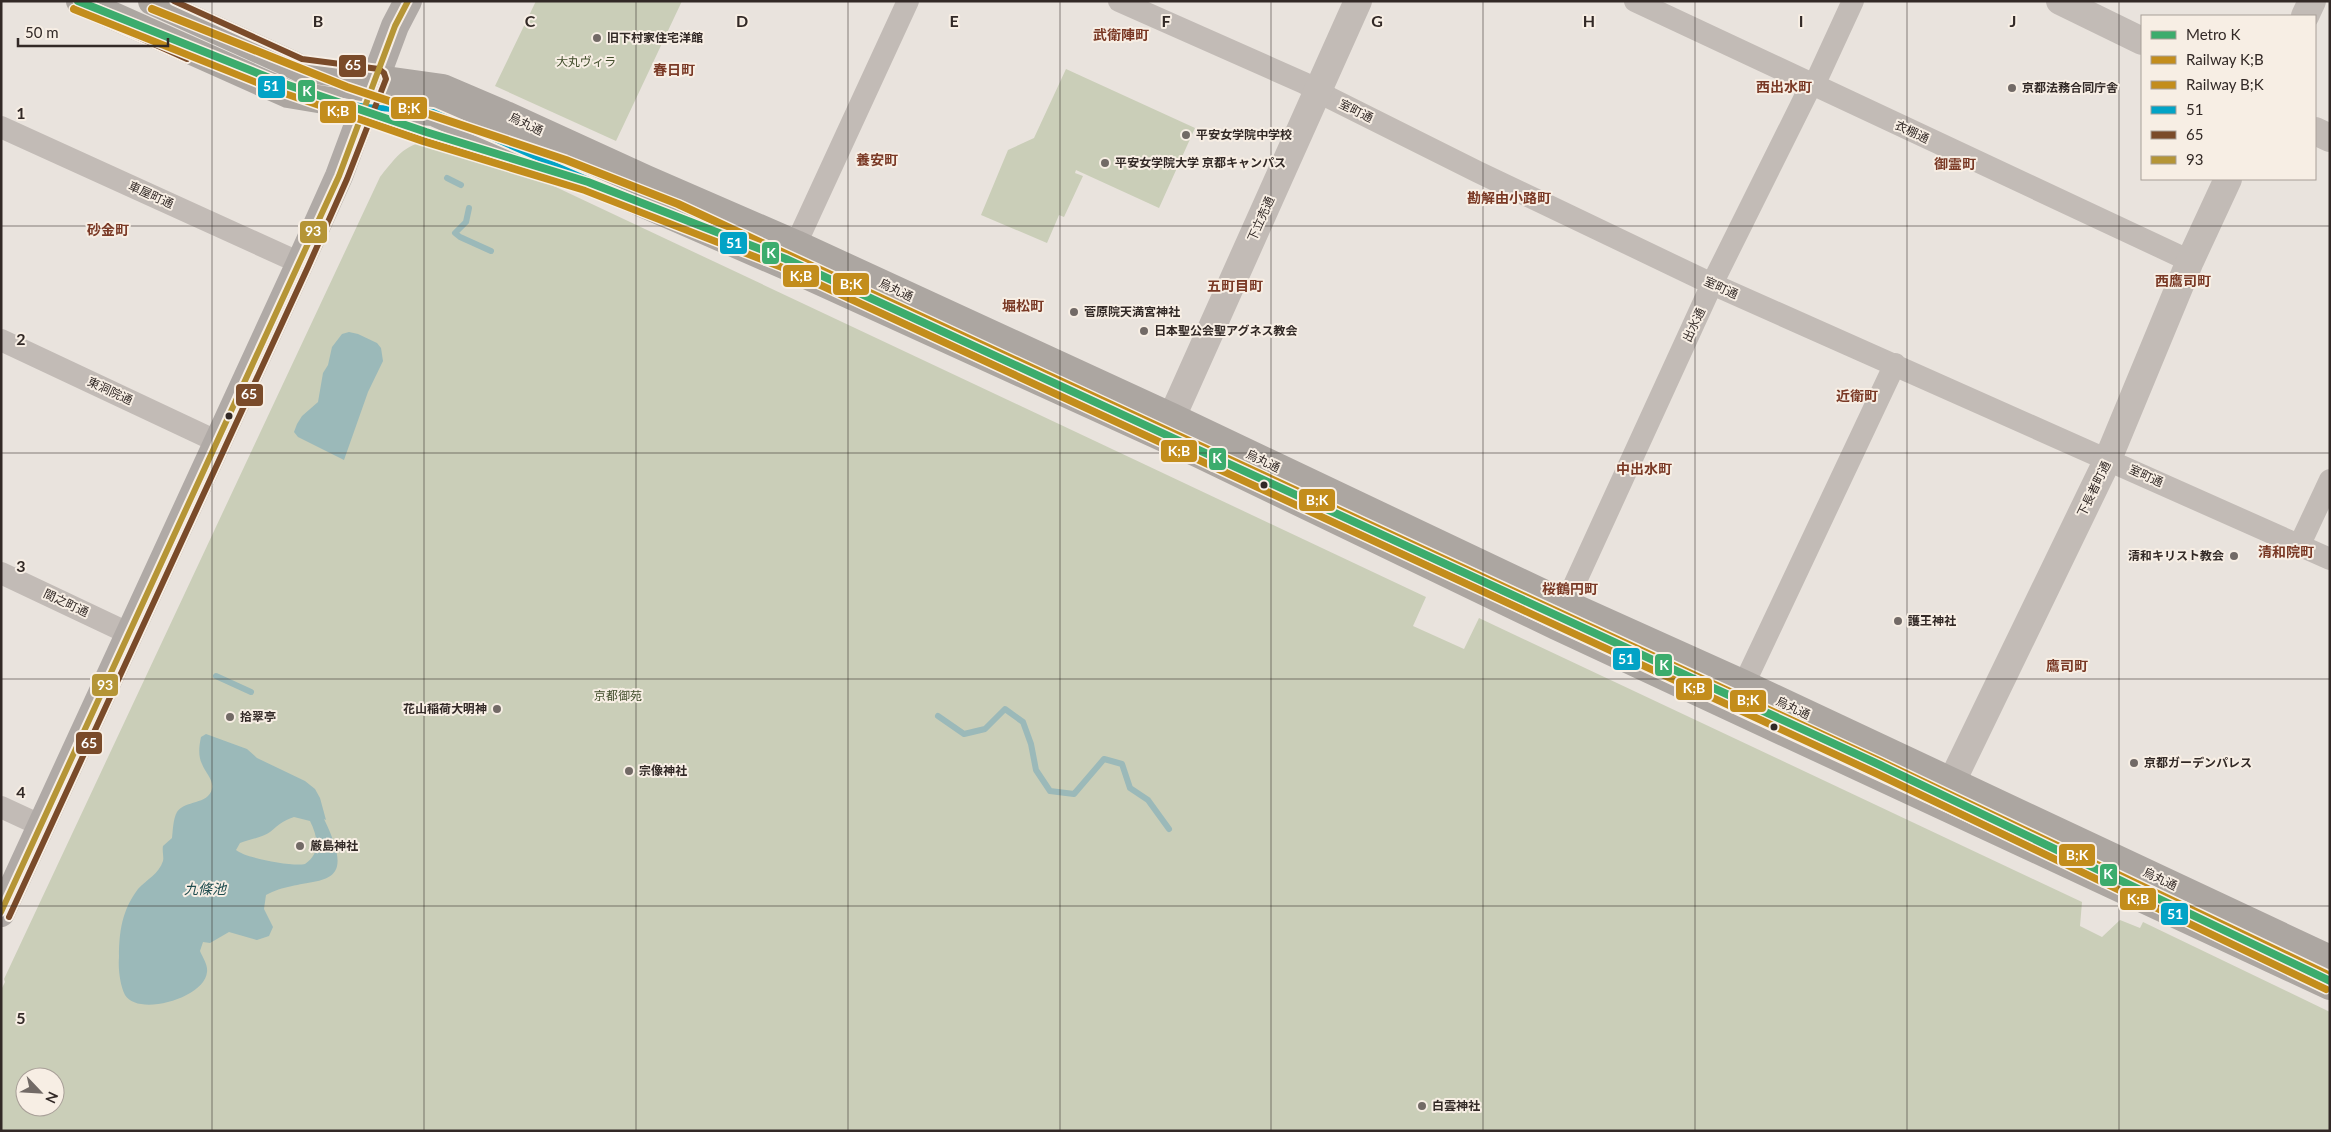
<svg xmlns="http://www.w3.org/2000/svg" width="2331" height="1132" font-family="Lato,'Noto Sans JP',sans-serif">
<rect width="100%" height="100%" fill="#e9e3dd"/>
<path fill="#caceb8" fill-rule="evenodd" d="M536,1H682L616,141L495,86Z
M1066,69L1195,128L1159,208L1076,170L1075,173L1083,176L1064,217L1059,215L1047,243L981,215L1008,150L1034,138Z
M443,138L456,140L1426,597L1413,626L1464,649L1479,618L2082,902L2080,926L2102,937L2120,920L2140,928L2143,922L2330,1012V1131H1V990L5,982L4,979L380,177C403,148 406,144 443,138ZM25,1077H55V1107H25Z"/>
<path fill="#9bb9b9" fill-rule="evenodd" d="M349,332L358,334L377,343L381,348L383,361L368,392L344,460L298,437L294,432L297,424L302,416L318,402L323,373L328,365L332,347L342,334Z
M206,734L247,749L257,758L305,781L315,789L320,798L326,820L324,819C363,899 310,872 266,895L264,909L273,927L269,936L257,940L229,932L210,943L203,942L200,951C203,958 208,965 207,972C205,998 138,1017 125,995C120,985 118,969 119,957C119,932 122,910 138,889C146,880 159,874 163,861C164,857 162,851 163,846L172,838C173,830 173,819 177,812C185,800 208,805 212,789C214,780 205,772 202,764C198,756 199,746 201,737ZM294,817L310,821C318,837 321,853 305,864C293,867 245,858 236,850L240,843C248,840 263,837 270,832C280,824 282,821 294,817Z"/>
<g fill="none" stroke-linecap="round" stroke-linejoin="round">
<path stroke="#9bb9b9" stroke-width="6" d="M447,178L461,185
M469,208L466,222L455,233L460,237L491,251
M216,676L251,692
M938,716L964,734L985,729L1005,709L1023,722L1031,744L1036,770L1050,791L1074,794L1104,759L1122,764L1130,788L1148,800L1169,829"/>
<path stroke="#c2bbb6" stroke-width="22" d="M1119,1L1304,83L1330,98L1478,172L1712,284L2330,559
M1635,1L2190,261
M1,127L300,263
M789,259L908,1
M1,340L218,442
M2300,544L2330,480
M1,573L130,634
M1559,618L1712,284L1811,85L1817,79L1853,1
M1744,684L1895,364
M1,807L42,826"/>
<path stroke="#c2bbb6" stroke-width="28" d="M2060,1L2142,41
M2305,16L2312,1
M2315,131L2330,138
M1163,437L1358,1
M1942,802L2108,459L2190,261L2228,179"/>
<path stroke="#b0aaa6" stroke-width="28" d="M1,913L300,263L339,176L395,26L408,1"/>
<path stroke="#aca6a1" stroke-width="28" d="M80,1L288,94L366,107L433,112L786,266L1199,454L1556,626L2330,986
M152,1L300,68L443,88L506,115L646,179L796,244L1172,417L1566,604L1744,684L2330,959"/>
<defs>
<path id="bus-1" d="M81,1L288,94L366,107L433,112L786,266L1199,454L1556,626L2330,986"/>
<path id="bus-2" d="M76,9L187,59
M9,917L308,267L347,179L386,79L384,73L379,69L302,59L174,1"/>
<path id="bus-3" d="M1,912L339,176L395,26L408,1"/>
</defs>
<use href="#bus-1" stroke="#f7eee4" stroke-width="10"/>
<use href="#bus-2" stroke="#f7eee4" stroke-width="10"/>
<use href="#bus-3" stroke="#f7eee4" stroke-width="10"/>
<use href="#bus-1" stroke="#02a3c6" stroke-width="6"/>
<use href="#bus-2" stroke="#7a4b2a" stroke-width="6"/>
<use href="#bus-3" stroke="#b59536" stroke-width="6"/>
<defs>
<path id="rail-1" d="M74,9L279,91L423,141L585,190L782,267L1876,773L2326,989"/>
<path id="rail-2" d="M152,9L347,87L566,160L678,204L1881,762L2326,974"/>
</defs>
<use href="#rail-1" stroke="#f7eee4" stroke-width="11"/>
<use href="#rail-2" stroke="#f7eee4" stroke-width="11"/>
<use href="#rail-1" stroke="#c38d1c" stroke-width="8"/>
<use href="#rail-2" stroke="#c38d1c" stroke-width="8"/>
<defs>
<path id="metro-1" d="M78,1L282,83L426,132L588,182L786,259L1880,765L2330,981"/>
</defs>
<use href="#metro-1" stroke="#f7eee4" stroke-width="11"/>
<use href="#metro-1" stroke="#3cac6d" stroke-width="8"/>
</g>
<path fill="none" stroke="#322926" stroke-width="1" stroke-opacity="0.55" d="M212,1V1131M424,1V1131M636,1V1131M848,1V1131M1060,1V1131M1271,1V1131M1483,1V1131M1695,1V1131M1907,1V1131M2119,1V1131M1,226H2330M1,453H2330M1,679H2330M1,906H2330"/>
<g fill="#726a66" stroke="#f7eee4" stroke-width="2">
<circle cx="597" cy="38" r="5"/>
<circle cx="2012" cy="88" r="5"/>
<circle cx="1186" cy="135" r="5"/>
<circle cx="1105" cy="163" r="5"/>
<circle cx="1074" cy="312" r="5"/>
<circle cx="1144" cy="331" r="5"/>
<circle cx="2234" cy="556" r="5"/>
<circle cx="1898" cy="621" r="5"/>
<circle cx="497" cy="709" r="5"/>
<circle cx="230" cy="717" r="5"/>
<circle cx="2134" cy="763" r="5"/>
<circle cx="629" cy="771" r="5"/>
<circle cx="300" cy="846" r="5"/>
<circle cx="1422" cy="1106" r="5"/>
</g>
<g fill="#322926" stroke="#f7eee4" stroke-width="2">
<circle cx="229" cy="416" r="4.5"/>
<circle cx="1264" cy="485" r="4.5"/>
<circle cx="1774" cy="727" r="4.5"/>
</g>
<g text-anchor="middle" stroke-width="4" stroke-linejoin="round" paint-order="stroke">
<g font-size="12" font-weight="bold" fill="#322926" stroke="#f7eee4" text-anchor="start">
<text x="607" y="42">旧下村家住宅洋館</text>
<text x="2022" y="92">京都法務合同庁舎</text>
<text x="1196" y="139">平安女学院中学校</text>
<text x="1115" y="167">平安女学院大学 京都キャンパス</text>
<text x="1084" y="316">菅原院天満宮神社</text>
<text x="1154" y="335">日本聖公会聖アグネス教会</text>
<text x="2224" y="560" text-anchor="end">清和キリスト教会</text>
<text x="1908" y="625">護王神社</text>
<text x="487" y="713" text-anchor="end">花山稲荷大明神</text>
<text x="240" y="721">拾翠亭</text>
<text x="2144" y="767">京都ガーデンパレス</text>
<text x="639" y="775">宗像神社</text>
<text x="310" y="850">厳島神社</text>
<text x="1432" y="1110">白雲神社</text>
</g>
<g font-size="12" fill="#424e2c" stroke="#f7eee4">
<text x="586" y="66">大丸ヴィラ</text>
<text x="618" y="700">京都御苑</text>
</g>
<g font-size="12" fill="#322926" stroke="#f7eee4">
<text transform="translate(1356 111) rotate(26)" y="4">室町通</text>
<text transform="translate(526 124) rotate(25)" y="4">烏丸通</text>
<text transform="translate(1912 132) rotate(25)" y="4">衣棚通</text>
<text transform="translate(151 195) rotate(24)" y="4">車屋町通</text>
<text transform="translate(1261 219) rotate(-66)" y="4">下立売通</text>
<text transform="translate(1721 288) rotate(24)" y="4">室町通</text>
<text transform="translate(896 290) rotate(25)" y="4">烏丸通</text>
<text transform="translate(1694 325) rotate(-65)" y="4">出水通</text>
<text transform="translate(110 391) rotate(25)" y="4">東洞院通</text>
<text transform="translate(1263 461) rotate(25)" y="4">烏丸通</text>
<text transform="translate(2146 476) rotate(24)" y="4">室町通</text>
<text transform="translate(2094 489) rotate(-64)" y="4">下長者町通</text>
<text transform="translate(66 603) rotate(25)" y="4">間之町通</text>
<text transform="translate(1793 708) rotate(25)" y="4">烏丸通</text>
<text transform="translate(2160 879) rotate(25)" y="4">烏丸通</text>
</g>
<g font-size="14" font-weight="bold" fill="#7a3925" stroke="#f7eee4">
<text x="1121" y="40">武衛陣町</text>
<text x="674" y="75">春日町</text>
<text x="1784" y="92">西出水町</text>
<text x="877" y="165">養安町</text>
<text x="1955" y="169">御霊町</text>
<text x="1509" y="203">勘解由小路町</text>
<text x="108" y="235">砂金町</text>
<text x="2183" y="286">西鷹司町</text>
<text x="1235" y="291">五町目町</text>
<text x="1023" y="311">堀松町</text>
<text x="1857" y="401">近衛町</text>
<text x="1644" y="474">中出水町</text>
<text x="2286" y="557">清和院町</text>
<text x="1570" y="594">桜鶴円町</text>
<text x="2067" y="671">鷹司町</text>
</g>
<g font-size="14" font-style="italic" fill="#1f4d4f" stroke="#f7eee4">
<text x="205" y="894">九條池</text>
</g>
</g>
<g font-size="16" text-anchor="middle" font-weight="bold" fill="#322926" stroke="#f7eee4" stroke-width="4" stroke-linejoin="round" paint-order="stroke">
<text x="318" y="27">B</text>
<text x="530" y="27">C</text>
<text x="742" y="27">D</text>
<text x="954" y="27">E</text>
<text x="1166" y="27">F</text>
<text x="1377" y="27">G</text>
<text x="1589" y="27">H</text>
<text x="1801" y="27">I</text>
<text x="2013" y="27">J</text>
<text x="21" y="119">1</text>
<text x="21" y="345">2</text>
<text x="21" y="572">3</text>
<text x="21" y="798">4</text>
<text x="21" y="1024">5</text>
</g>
<g stroke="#f7eee4" stroke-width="2">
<rect x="338" y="54" width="29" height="24" rx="5" fill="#7a4b2a"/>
<rect x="257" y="75" width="29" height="24" rx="5" fill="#02a3c6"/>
<rect x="297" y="79" width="19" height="24" rx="5" fill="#3cac6d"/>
<rect x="390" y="96" width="38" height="24" rx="5" fill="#c38d1c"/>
<rect x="319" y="100" width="38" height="24" rx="5" fill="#c38d1c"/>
<rect x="299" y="220" width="29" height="24" rx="5" fill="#b59536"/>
<rect x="719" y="231" width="29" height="24" rx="5" fill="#02a3c6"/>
<rect x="761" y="241" width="19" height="24" rx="5" fill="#3cac6d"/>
<rect x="782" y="264" width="38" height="24" rx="5" fill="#c38d1c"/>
<rect x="832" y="272" width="38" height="24" rx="5" fill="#c38d1c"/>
<rect x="235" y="383" width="29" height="24" rx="5" fill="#7a4b2a"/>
<rect x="1160" y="439" width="38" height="24" rx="5" fill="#c38d1c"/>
<rect x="1208" y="447" width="19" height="24" rx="5" fill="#3cac6d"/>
<rect x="1298" y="488" width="38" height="24" rx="5" fill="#c38d1c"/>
<rect x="1612" y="647" width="29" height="24" rx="5" fill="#02a3c6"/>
<rect x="1654" y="653" width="19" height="24" rx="5" fill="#3cac6d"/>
<rect x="91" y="673" width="28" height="24" rx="5" fill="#b59536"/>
<rect x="1675" y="677" width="38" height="24" rx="5" fill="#c38d1c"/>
<rect x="1729" y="689" width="38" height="24" rx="5" fill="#c38d1c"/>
<rect x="75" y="731" width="28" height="24" rx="5" fill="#7a4b2a"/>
<rect x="2058" y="843" width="38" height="24" rx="5" fill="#c38d1c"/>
<rect x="2099" y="863" width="19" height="24" rx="5" fill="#3cac6d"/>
<rect x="2119" y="887" width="38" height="24" rx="5" fill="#c38d1c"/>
<rect x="2160" y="902" width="29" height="24" rx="5" fill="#02a3c6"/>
</g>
<g font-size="14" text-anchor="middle" font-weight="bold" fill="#fff">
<text x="353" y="70">65</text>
<text x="271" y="91">51</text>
<text x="307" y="96">K</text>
<text x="409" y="113">B;K</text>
<text x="338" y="116">K;B</text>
<text x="313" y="236">93</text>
<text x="734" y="248">51</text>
<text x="771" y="258">K</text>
<text x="801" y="281">K;B</text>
<text x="851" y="289">B;K</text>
<text x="249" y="399">65</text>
<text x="1179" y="456">K;B</text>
<text x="1217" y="463">K</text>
<text x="1317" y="505">B;K</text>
<text x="1626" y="664">51</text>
<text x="1664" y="670">K</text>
<text x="105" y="690">93</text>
<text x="1694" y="693">K;B</text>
<text x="1748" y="705">B;K</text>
<text x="89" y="748">65</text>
<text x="2077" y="860">B;K</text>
<text x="2108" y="879">K</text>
<text x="2138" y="904">K;B</text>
<text x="2175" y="919">51</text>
</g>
<rect width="2331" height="1132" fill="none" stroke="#322926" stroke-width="5"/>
<rect x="2141" y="15" width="175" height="165" fill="#f7eee4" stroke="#a89f98"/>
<rect x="2151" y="31" width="25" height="8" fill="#3cac6d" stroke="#a89f98"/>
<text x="2186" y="40" font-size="15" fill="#322926">Metro K</text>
<rect x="2151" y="56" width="25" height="8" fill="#c38d1c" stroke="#a89f98"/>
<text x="2186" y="65" font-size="15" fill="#322926">Railway K;B</text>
<rect x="2151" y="81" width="25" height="8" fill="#c38d1c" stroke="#a89f98"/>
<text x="2186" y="90" font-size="15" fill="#322926">Railway B;K</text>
<rect x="2151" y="106" width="25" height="8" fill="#02a3c6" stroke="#a89f98"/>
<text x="2186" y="115" font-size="15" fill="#322926">51</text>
<rect x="2151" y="131" width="25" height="8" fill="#7a4b2a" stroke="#a89f98"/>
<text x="2186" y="140" font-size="15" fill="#322926">65</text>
<rect x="2151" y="156" width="25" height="8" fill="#b59536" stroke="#a89f98"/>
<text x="2186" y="165" font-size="15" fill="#322926">93</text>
<g transform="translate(40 1092) rotate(115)"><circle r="24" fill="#f7eee4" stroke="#a89f98"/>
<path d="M0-4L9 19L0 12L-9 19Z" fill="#726a66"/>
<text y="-8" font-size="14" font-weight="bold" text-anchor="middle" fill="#322926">N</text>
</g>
<path d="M18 38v8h150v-8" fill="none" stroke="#322926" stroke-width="2.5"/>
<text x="25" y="38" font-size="15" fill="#322926" stroke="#f7eee4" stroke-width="4" paint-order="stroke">50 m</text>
</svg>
